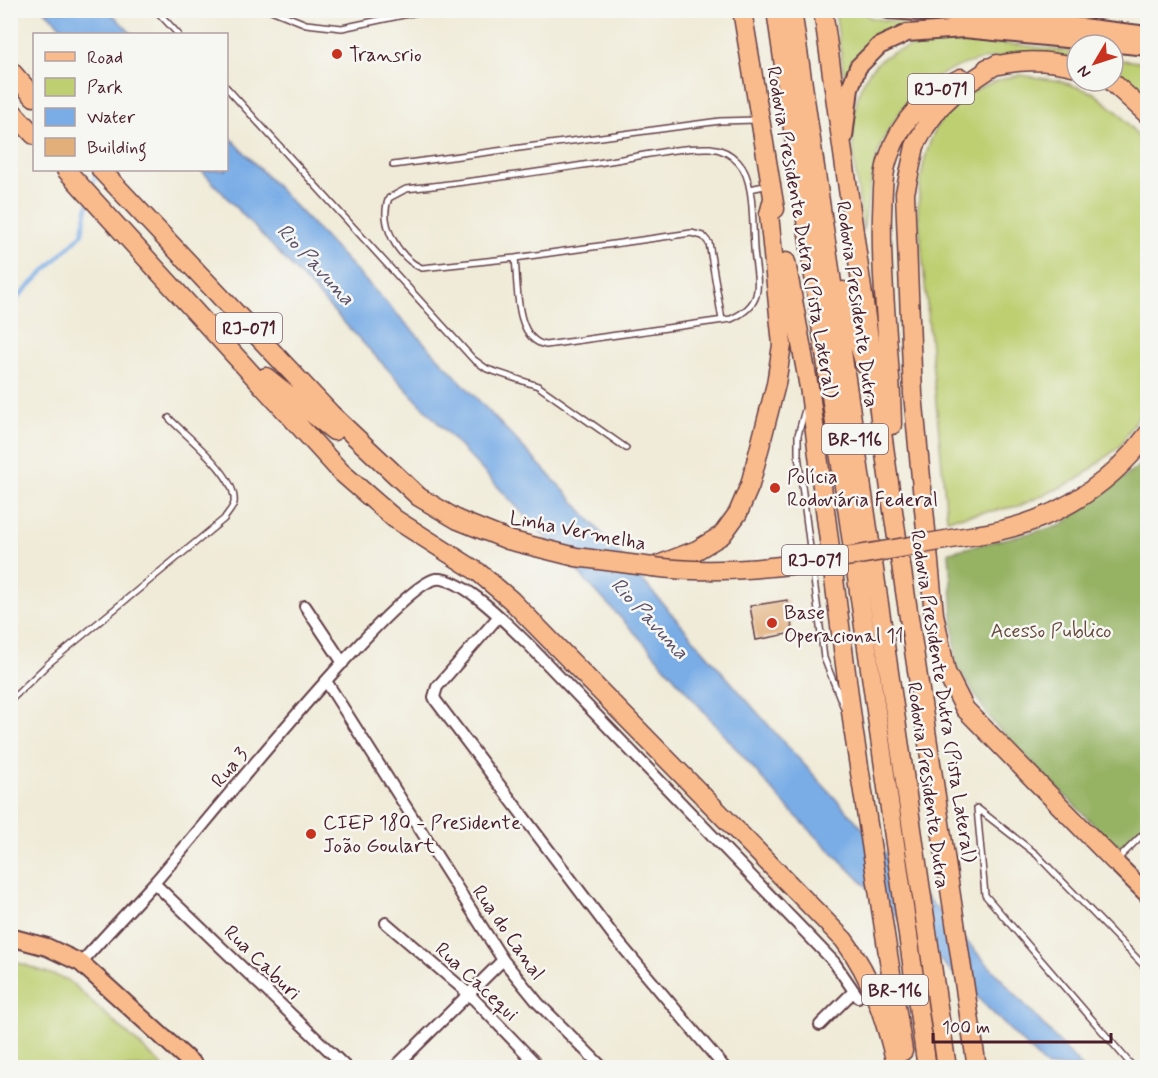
<svg xmlns="http://www.w3.org/2000/svg" width="1158" height="1078" font-family="Mynerve,sans-serif">
<rect width="100%" height="100%" fill="#f6f6f2"/>
<filter id="ink" filterUnits="userSpaceOnUse"><feTurbulence type="fractalNoise" baseFrequency=".0167" numOctaves="2"/><feDisplacementMap in="SourceGraphic" scale="12" xChannelSelector="R" yChannelSelector="G"/><feConvolveMatrix kernelMatrix="1 2 1 2 8 2 1 2 1" color-interpolation-filters="sRGB"/></filter>
<filter id="wash" filterUnits="userSpaceOnUse"><feTurbulence type="fractalNoise" baseFrequency=".008" numOctaves="4" result="noise"/><feDisplacementMap in="SourceGraphic" scale="24" xChannelSelector="R" yChannelSelector="G"/><feGaussianBlur stdDeviation="1.35" result="paint"/><feColorMatrix in="noise" values="0 0 0 0 0 0 0 0 0 0 0 0 0 0 0 0 0 1.4 0 .05"/><feComposite in="paint" operator="in"/></filter>
<g filter="url(#wash)">
<rect width="100%" height="100%" fill="#f0ebd8"/>
<path fill="#becf72" stroke="#84774e" stroke-width="1.5" d="M835,11H857L872,18L910,24C874,37 865,44 844,76Z
M937,40L1021,45L1077,53V60C1038,47 970,56 935,78C912,92 891,121 881,146C871,172 868,203 863,231C858,179 833,87 888,55C901,47 921,45 937,40Z
M1113,59L1147,63V104L1113,74Z
M1020,75L1060,81L1094,93L1121,115L1148,149L1147,402L1120,446L1077,480L1019,506L947,519L918,210C921,138 942,89 1020,75Z
M10,960L68,980L164,1067H11Z"/>
<path fill="#96b264" stroke="#706848" stroke-width="1.5" d="M1147,460V821L1119,850L993,723L956,665L949,552L1060,526Z"/>
<path fill="#7aade6" stroke="#626688" stroke-width="1.5" d="M45,11H109L132,34H69Z
M227,134L570,497L777,735L1082,1067H1047L787,807L647,646L201,170H226Z"/>
<g fill="none" stroke-linecap="round" stroke-linejoin="round">
<path stroke="#7aade6" stroke-width="4" d="M91,191L96,172
M10,305L82,234L88,204"/>
</g>
<g id="blocks">
<path fill="#e2ae7a" d="M787,600L793,633L756,640L750,606Z"/>
</g>
</g>
<g filter="url(#ink)">
<use href="#blocks" fill-opacity="0" stroke="#633e45" stroke-width="1.5"/>
<g fill="none" stroke-linecap="round" stroke-linejoin="round">
<defs>
<path id="lane" d="M156,10L178,34
M271,10L306,24L342,28L427,10
M226,87L473,359L487,369L538,386L626,448
M393,165L720,121L757,120
M750,189L769,185
M515,258C518,283 514,340 546,345L731,319C762,305 759,289 755,259C751,231 757,181 738,162C731,154 721,149 710,148C678,147 642,156 610,161C543,171 475,182 406,189L389,198C378,222 398,259 422,268L515,258L691,233L703,236L709,243L722,320
M806,406L798,435V454L824,658L844,708
M10,701L48,664L224,519C227,514 233,508 234,503C238,476 186,436 169,418
M1118,859L1148,829
M1134,1068L985,895L977,808L1036,854L1148,970"/>
<path id="street" d="M305,606L343,663
M499,616L437,687L434,697L436,701L616,939L725,1068
M326,681L503,960L538,1003L603,1068
M154,883L347,1068
M386,923L470,995L540,1068
M81,963C105,935 131,909 155,882C196,836 395,585 436,579C462,576 509,626 528,644L834,962L858,997
M820,1025L854,991
M394,1068L503,960"/>
<path id="primary" d="M888,10L999,17L1148,35
M844,137L850,88L858,67L879,46L907,33L964,29L1148,47
M1115,862L1148,895
M10,937L47,947L81,963L197,1068"/>
<path id="highway" d="M742,10L775,209
M776,10L927,1068
M792,10L947,1068
M823,10L894,518L977,1068
M997,64L958,90L940,107L926,126L915,146L905,193L913,394L934,614L946,672L965,709L1115,862
M987,68C1016,59 1048,60 1077,67
M10,70L34,97
M1111,81L1148,115
M10,109L34,135
M66,170L341,472L395,519L478,572L511,600L844,940C873,979 886,1021 897,1068
M101,170L331,414L419,497L458,520L508,540L576,557L653,567L697,550L722,535L738,513L750,485L776,384L782,345L769,214L773,199
M786,262L810,393L854,734L903,1051
M843,291L865,365
M266,377L334,431
M892,425C891,355 880,285 882,215C883,195 882,175 889,156C901,120 927,93 961,78
M976,535C1046,525 1105,491 1148,434"/>
</defs>
<use href="#lane" stroke="#633e45" stroke-width="8"/>
<use href="#street" stroke="#633e45" stroke-width="14"/>
<use href="#primary" stroke="#633e45" stroke-width="20"/>
<use href="#highway" stroke="#633e45" stroke-width="21"/>
<use href="#lane" stroke="#fff" stroke-width="5"/>
<use href="#street" stroke="#fff" stroke-width="10"/>
<use href="#primary" stroke="#fabb8c" stroke-width="16"/>
<use href="#highway" stroke="#fabb8c" stroke-width="18"/>
<defs>
<path id="highway-bridge" d="M653,567C754,580 874,551 976,535"/>
</defs>
<use href="#highway-bridge" stroke="#633e45" stroke-width="21" stroke-linecap="butt"/>
<use href="#highway-bridge" stroke="#fabb8c" stroke-width="18"/>
</g>
</g>
<g fill="#c8321e" stroke="#f6f6f2" stroke-width="2">
<circle cx="337" cy="54" r="6"/>
<circle cx="775" cy="488" r="6"/>
<circle cx="772" cy="623" r="6"/>
<circle cx="311" cy="834" r="6"/>
</g>
<g text-anchor="middle" stroke-width="5" stroke-linejoin="round" paint-order="stroke">
<g fill="#f6f6f2" stroke="#7e6067" stroke-width="1.5">
<rect x="908" y="74" width="66" height="30" rx="4.5"/>
<rect x="216" y="313" width="66" height="30" rx="4.5"/>
<rect x="822" y="424" width="66" height="30" rx="4.5"/>
<rect x="782" y="545" width="66" height="30" rx="4.5"/>
<rect x="862" y="975" width="66" height="30" rx="4.5"/>
</g>
<g font-size="18" font-weight="bold" fill="#4a1f2b">
<text x="941" y="95">RJ-071</text>
<text x="249" y="334">RJ-071</text>
<text x="855" y="445">BR-116</text>
<text x="815" y="566">RJ-071</text>
<text x="895" y="996">BR-116</text>
</g>
<g font-size="20" fill="#4a1f2b" stroke="#f6f6f2" text-anchor="start">
<text x="349" y="61">Transrio</text>
<text x="787" y="483">Polícia<tspan x="787" dy="23">Rodoviária Federal</tspan></text>
<text x="784" y="619">Base<tspan x="784" dy="23">Operacional 11</tspan></text>
<text x="323" y="829">CIEP 180 - Presidente<tspan x="323" dy="23">João Goulart</tspan></text>
</g>
<g font-size="20" fill="#4a1f2b" stroke="#f6f6f2">
<text transform="translate(803 232) rotate(80)" y="7">Rodovia Presidente Dutra (Pista Lateral)</text>
<text transform="translate(858 304) rotate(82)" y="7">Rodovia Presidente Dutra</text>
<text transform="translate(578 530) rotate(11)" y="7">Linha Vermelha</text>
<text transform="translate(944 696) rotate(81)" y="7">Rodovia Presidente Dutra (Pista Lateral)</text>
<text transform="translate(229 767) rotate(-50)" y="7">Rua 3</text>
<text transform="translate(929 785) rotate(82)" y="7">Rodovia Presidente Dutra</text>
<text transform="translate(509 932) rotate(55)" y="7">Rua do Canal</text>
<text transform="translate(263 962) rotate(44)" y="7">Rua Caburi</text>
<text transform="translate(477 981) rotate(43)" y="7">Rua Cacequi</text>
</g>
<g font-size="20" fill="#674b3d" stroke="#f6f6f2">
<text x="1051" y="637">Acesso Publico</text>
</g>
<g font-size="21" font-style="italic" fill="#5b516c" stroke="#f6f6f2">
<text transform="translate(316 264) rotate(47)" y="7">Rio Pavuna</text>
<text transform="translate(650 618) rotate(47)" y="7">Rio Pavuna</text>
</g>
</g>
<rect width="1158" height="1078" fill="none" stroke="#f6f6f2" stroke-width="36"/>
<rect x="33" y="33" width="195" height="138" fill="#f6f6f2" stroke="#b1a0a2" stroke-width="1.5"/>
<rect x="45" y="52" width="30" height="9" fill="#fabb8c" stroke="#b1a0a2" stroke-width="1.5"/>
<text x="87" y="63" font-size="18" fill="#4a1f2b">Road</text>
<rect x="45" y="78" width="30" height="18" fill="#becf72" stroke="#b1a0a2" stroke-width="1.5"/>
<text x="87" y="93" font-size="18" fill="#4a1f2b">Park</text>
<rect x="45" y="108" width="30" height="18" fill="#7aade6" stroke="#b1a0a2" stroke-width="1.5"/>
<text x="87" y="123" font-size="18" fill="#4a1f2b">Water</text>
<rect x="45" y="138" width="30" height="18" fill="#e2ae7a" stroke="#b1a0a2" stroke-width="1.5"/>
<text x="87" y="153" font-size="18" fill="#4a1f2b">Building</text>
<g transform="translate(1095 63) rotate(231)"><circle r="28" fill="#f6f6f2" stroke="#b1a0a2" stroke-width="1.5"/>
<path d="M0-4.5L10 22L0 15L-10 22Z" fill="#c8321e"/>
<text y="-9" font-size="16" font-weight="bold" text-anchor="middle" fill="#4a1f2b">N</text>
</g>
<path d="M933 1033v9h178v-9" fill="none" stroke="#4a1f2b" stroke-width="3"/>
<text x="942" y="1033" font-size="18" fill="#4a1f2b" stroke="#f6f6f2" stroke-width="4.5" paint-order="stroke">100 m</text>
</svg>
